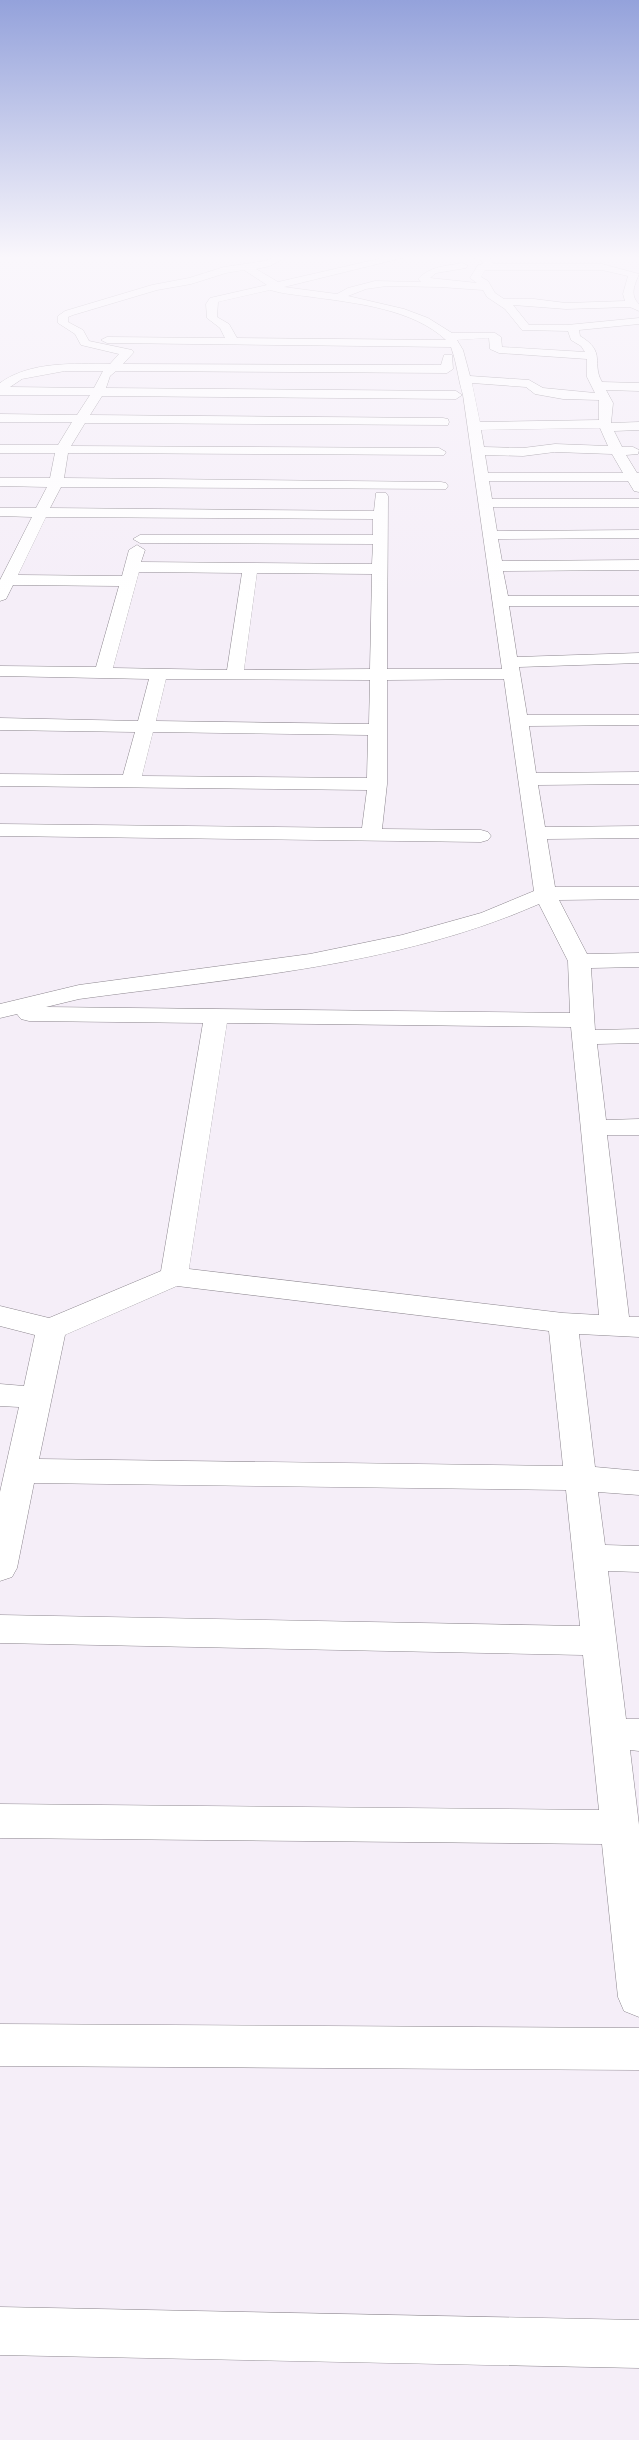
<svg xmlns="http://www.w3.org/2000/svg" width="639" height="2440" font-family="'DM Sans',sans-serif">
<rect width="100%" height="100%" fill="#f5eef8"/>
<g fill="none" stroke-linecap="round" stroke-linejoin="round">
<defs>
<path id="minor" d="M275,256H288L270,266L256,269L278,282L391,256H410L284,287L337,294L348,288L375,281L421,282L418,279C430,266 446,266 463,263L468,266L466,268L436,273L430,278L477,283L470,278L478,265L483,264L481,260L467,256H489L493,264H602L639,274C635,284 629,295 639,304V311L630,307L566,309L513,305L529,325H567L639,318V324L579,330L580,336C607,352 591,363 602,382L639,383V391L606,390L613,403L611,423L639,422V430L614,431L622,447H633L639,450L638,454L626,455L637,473H639V492L634,491L628,481H489L492,499H639V507H493L497,531L639,530V538L498,539L502,561L639,560V570L503,571L508,596H639V606H509L517,657L639,653V663L519,667L527,715H639V725L529,726L536,773L639,772V784L538,785L545,827L639,826V838L547,839L555,887H639V899L559,900L587,954L639,953V967L591,968L595,1030L639,1029V1043L597,1044L606,1120L639,1119V1135H607L629,1317H639V1337L579,1334L595,1467L639,1471V1495L598,1492L605,1545L639,1546V1572L608,1571L626,1719H639V1751L630,1750L639,1825V2017L624,2011L618,1997L602,1844L0,1838V1804L599,1810L583,1655L0,1643V1615L580,1626L566,1490L34,1483L17,1568L12,1577L0,1581V1492L19,1407L0,1406V1384L24,1386L35,1335L0,1326V1306L49,1318L161,1271L203,1023L29,1021L21,1019L17,1014L0,1018V1004L79,985L310,954L402,935L481,913L534,891L504,679L387,680V784L382,829L481,830L488,832L491,836L488,840L481,842L0,836V824L362,828L367,790L0,786V774L123,775L135,732L0,730V718L138,721L149,679L0,676V666L96,667L119,586L13,585L6,599L0,601V580L32,517L0,516V508H36L47,487L0,486V478H50L55,453H0V445H58L72,422H0V414L77,415L90,395H0V383C31,361 73,364 110,364L119,354L81,345L75,334L58,323V316L65,311L152,285L189,278L224,267L265,261ZM244,270L267,285L210,298L206,304L207,318L220,328L225,338L107,337L101,340L107,343L451,347C457,363 458,379 463,395L502,669H387L388,496L386,493H376L374,511L50,508L61,487L446,489L448,486L446,483L441,482L64,478L68,453L444,455L446,452L439,448L71,446L85,423L448,425L449,422L448,419L443,418L90,415L102,396L456,399L462,395L456,391L106,388L110,376L116,371L447,373L453,369L452,355H444L441,365L123,364L134,352L132,350L89,341L83,330L68,322V317L73,315L157,290L191,284L226,273ZM485,270H602L628,276L623,294L625,301L566,303L534,299H504L495,293L488,281L481,277ZM387,286L440,287L483,290L487,297L505,309L522,330L568,331L571,340L581,346L585,352L502,347L501,337L495,333H452L428,318L404,309L348,296L366,289ZM270,290C283,294 298,295 312,297C356,303 413,309 446,340L237,338L229,324L217,317L218,302ZM489,338L490,349L499,353L587,359V377L595,393L543,388L529,380L470,376L463,350L457,340ZM65,371H103L94,388L10,387L22,379ZM472,383L526,387L535,394L563,399L599,400V420L480,422ZM600,428L608,446L555,444L523,448L484,447L481,430ZM555,452L612,454L623,473H488L485,455L523,456ZM46,517L373,519V535H140L133,539L140,543L373,544L372,564L141,562L145,550L137,545L129,550L122,576L18,575ZM139,572L242,573L227,670L113,668ZM257,573L372,574L370,669L244,670ZM166,679L370,680L369,724L156,721ZM153,732L368,735L367,778L142,776ZM539,904L568,961L570,1013L46,1007L79,999C233,978 395,967 539,904ZM227,1023L571,1027L599,1315L563,1313L189,1269ZM177,1286L549,1331L563,1466L39,1459L65,1335Z
M0,2024L639,2028V2070L0,2066Z
M0,2307L639,2320V2368L0,2355Z"/>
</defs>
<use href="#minor" stroke="#8c868e" stroke-width="1"/>
<use href="#minor" fill="#fff" fill-rule="evenodd"/>
</g>
<linearGradient id="sky" x2="0" y2="1"><stop stop-color="#94a2db"/><stop offset="0.43" stop-color="#faf7fc"/><stop offset="1" stop-color="#faf7fc" stop-opacity="0"/></linearGradient>
<rect width="639" height="598" fill="url(#sky)"/>
</svg>
